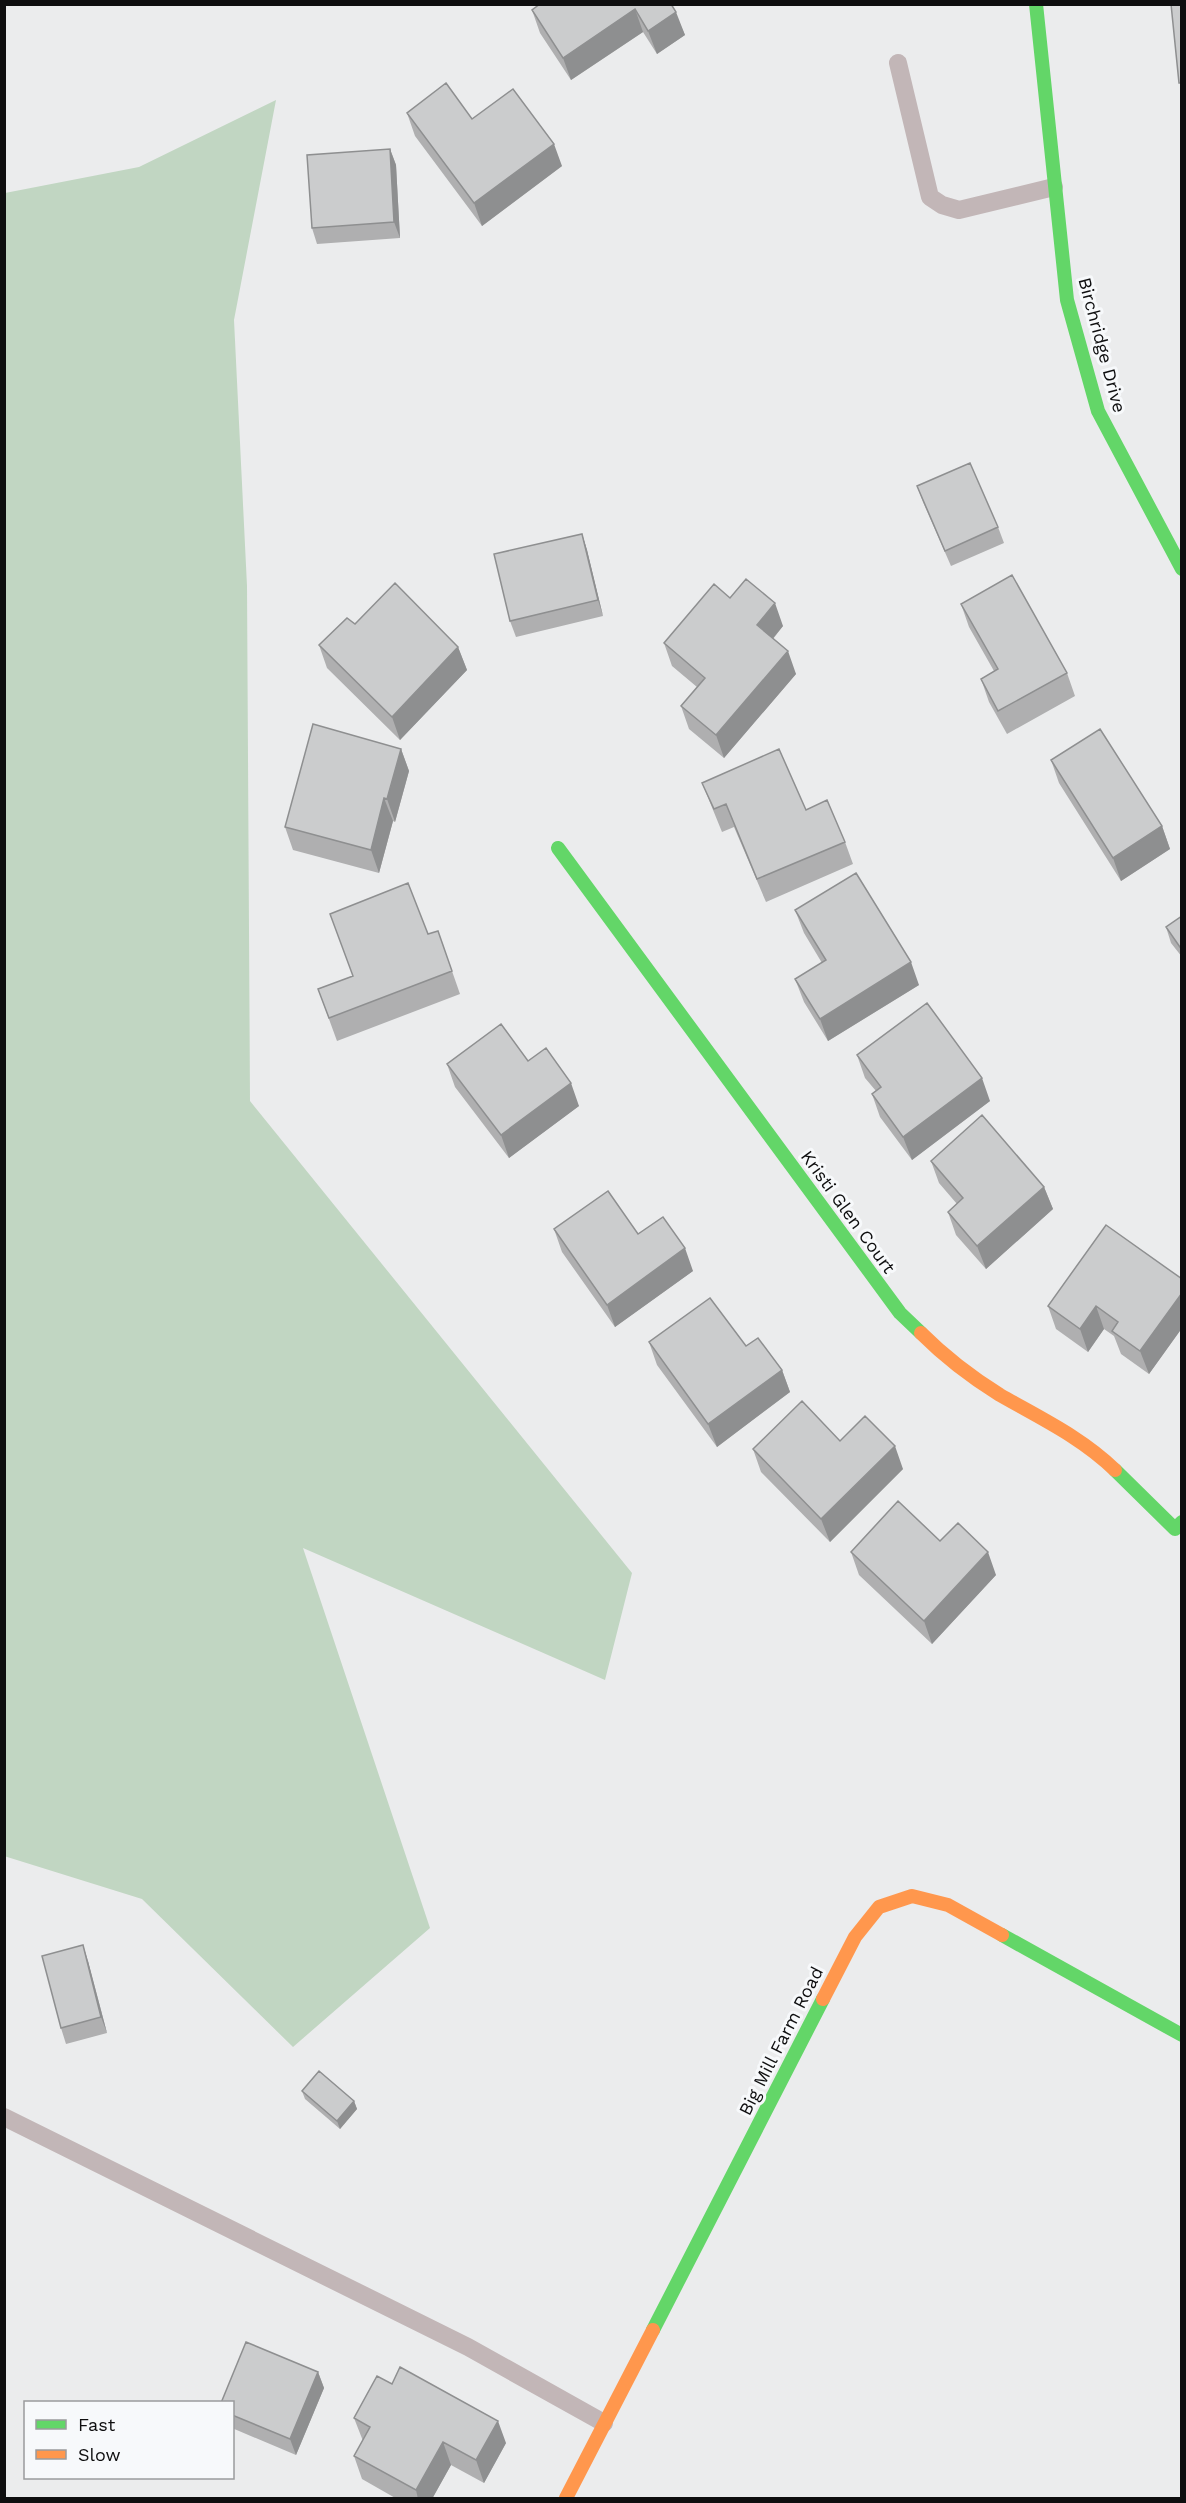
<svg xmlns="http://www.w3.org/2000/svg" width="1186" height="2503" font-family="'Work Sans',sans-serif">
<rect width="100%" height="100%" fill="#ebeced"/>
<path fill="#c1d6c2" d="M276,100L234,320L247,586L250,1101L632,1573L605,1680L303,1548L430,1928L293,2047L142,1899L4,1856L5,193L139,167Z"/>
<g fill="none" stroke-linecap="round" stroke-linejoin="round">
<path stroke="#c2b6b7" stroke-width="18" d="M898,63L930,197L942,205L959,210L1054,187
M4,2117L468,2347L604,2423"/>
<path stroke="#63d668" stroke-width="14" d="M1036,4L1067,300L1098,411L1182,569
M558,848L900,1313L921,1333
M1115,1470L1175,1529L1182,1522
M1002,1935L1182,2035
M653,2330L823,1999"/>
<path stroke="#ff974d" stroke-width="14" d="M921,1333C945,1357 971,1377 1000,1395C1040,1418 1081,1437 1115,1470
M823,1999L855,1937L879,1907L912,1896L948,1905L1002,1935
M566,2498L653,2330"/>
</g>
<path fill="#afafb0" d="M671,4L685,35L657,54L643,32L571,80L540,33L532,10Z
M407,113L472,119L562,166L482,226L415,136Z
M390,149L396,165L400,238L317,244L312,228Z
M917,486L998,527L1004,543L951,566L923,502Z
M582,534L587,550L603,616L516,637L510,621Z
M730,598L783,626L773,639L796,674L724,758L689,729L681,706L697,687L672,666L664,643Z
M961,604L1067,673L1075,696L1007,734L989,702L981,679L994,671L969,627Z
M355,624L458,647L467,670L400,740L327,668L319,645Z
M401,749L409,771L395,822L393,821L379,873L293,850L285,827Z
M1051,760L1162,826L1170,849L1121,881L1059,783Z
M702,783L806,810L845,842L853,864L766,902L734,827L722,832L711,805Z
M795,910L919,985L828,1041L804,1002L795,979L822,963L804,933Z
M1182,916V957L1171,943L1166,927Z
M438,931L460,994L337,1041L318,989L353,976L428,934Z
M857,1055L990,1101L912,1160L880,1117L872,1094L876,1091L865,1078Z
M528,1061L579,1106L509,1158L455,1087L447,1064Z
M931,1161L1044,1187L1053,1209L986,1269L956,1235L948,1212L957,1204L939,1183Z
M554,1229L638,1234L693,1271L615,1327L562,1252Z
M1182,1279V1328L1149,1374L1121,1354L1114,1336L1104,1329L1088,1352L1056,1329L1048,1306Z
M649,1342L746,1346L782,1370L790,1392L717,1447L657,1365Z
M840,1441L903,1469L830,1542L761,1472L753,1449Z
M940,1541L996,1575L932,1644L859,1575L851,1552Z
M88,1961L107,2033L66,2044L61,2028Z
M302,2091L354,2101L357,2109L340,2129L305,2099Z
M318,2372L324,2388L296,2455L232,2428V2403Z
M354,2418L506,2443L484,2483L451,2465L432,2499H397L362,2479L354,2456L363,2441Z"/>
<path fill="#8e8f90" d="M635,9L643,32L571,80L563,58Z
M676,12L685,35L657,54L648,31Z
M554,144L562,166L482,226L474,203Z
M390,149L396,165L400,238L394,222Z
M582,534L587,550L603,616L598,600Z
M775,603L783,626L765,648L757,625Z
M458,647L467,670L400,740L392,717Z
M788,651L796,674L724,758L716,735Z
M401,749L409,771L395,822L387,799Z
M384,798L393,821L379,873L371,850Z
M1162,826L1170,849L1121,881L1113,858Z
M911,962L919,985L828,1041L820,1019Z
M982,1078L990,1101L912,1160L903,1137Z
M571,1083L579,1106L509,1158L501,1135Z
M1044,1187L1053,1209L986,1269L977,1246Z
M685,1248L693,1271L615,1327L607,1305Z
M1182,1293V1328L1149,1374L1140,1351Z
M1096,1306L1104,1329L1088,1352L1080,1329Z
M782,1370L790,1392L717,1447L708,1424Z
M895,1446L903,1469L830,1542L821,1519Z
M988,1552L996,1575L932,1644L924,1621Z
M83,1945L88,1961L107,2033L101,2017Z
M354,2101L357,2109L340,2129L337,2121Z
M318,2372L324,2388L296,2455L290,2439Z
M498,2421L506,2443L484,2483L476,2460Z
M443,2442L451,2465L432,2499H418L416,2490Z"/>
<path fill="#cbcccd" stroke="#8e8f90" stroke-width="1.5" d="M540,4H671L676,12L648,31L635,9L563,58L532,10Z
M1171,4H1182V83H1179Z
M446,83L472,119L513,89L554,144L474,203L407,113Z
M390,149L394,222L312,228L307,155Z
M970,463L998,527L945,551L917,486Z
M582,534L598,600L510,621L494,554Z
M1012,575L1067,673L998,711L981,679L998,669L961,604Z
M746,579L775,603L757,625L788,651L716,735L681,706L705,678L664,643L714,584L730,598Z
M395,583L458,647L392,717L319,645L347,618L355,624Z
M313,724L401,749L387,799L384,798L371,850L285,827Z
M1100,729L1162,826L1113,858L1051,760Z
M779,749L806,810L827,800L845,842L757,879L726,804L714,809L702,783Z
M856,873L911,962L820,1019L795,979L826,960L795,910Z
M408,883L428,934L438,931L452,971L329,1018L318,989L353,976L330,914Z
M1182,916V950L1166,927Z
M927,1003L982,1078L903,1137L872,1094L881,1087L857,1055Z
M501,1024L528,1061L546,1048L571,1083L501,1135L447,1064Z
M982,1115L1044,1187L977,1246L948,1212L963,1198L931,1161Z
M608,1191L638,1234L663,1217L685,1248L607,1305L554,1229Z
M1106,1225L1182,1279V1293L1140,1351L1112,1331L1118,1322L1096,1306L1080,1329L1048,1306Z
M710,1298L746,1346L758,1338L782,1370L708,1424L649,1342Z
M802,1401L840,1441L865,1416L895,1446L821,1519L753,1449Z
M898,1501L940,1541L958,1523L988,1552L924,1621L851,1552Z
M83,1945L101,2017L61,2028L42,1956Z
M319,2071L354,2101L337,2121L302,2091Z
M246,2342L318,2372L290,2439L232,2415V2403H221Z
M400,2367L498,2421L476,2460L443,2442L416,2490L354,2456L370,2427L354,2418L377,2376L392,2384Z"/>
<g text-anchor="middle" stroke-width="6" stroke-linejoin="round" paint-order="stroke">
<g font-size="18" fill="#0e0e0f" stroke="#f7f9fb">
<text transform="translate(1102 345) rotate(75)" y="6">Birchridge Drive</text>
<text transform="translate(848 1212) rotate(54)" y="6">Kristi Glen Court</text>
<text transform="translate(781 2041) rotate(-63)" y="6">Big Mill Farm Road</text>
</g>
</g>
<rect width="1186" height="2503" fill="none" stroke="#0e0e0f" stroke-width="12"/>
<rect x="24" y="2401" width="210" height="78" fill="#f7f9fb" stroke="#9a9b9d" stroke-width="1.5"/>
<rect x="36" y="2420" width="30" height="9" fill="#63d668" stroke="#9a9b9d" stroke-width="1.5"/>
<text x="78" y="2431" font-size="18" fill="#0e0e0f">Fast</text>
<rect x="36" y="2450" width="30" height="9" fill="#ff974d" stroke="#9a9b9d" stroke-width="1.5"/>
<text x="78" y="2461" font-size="18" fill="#0e0e0f">Slow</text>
</svg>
